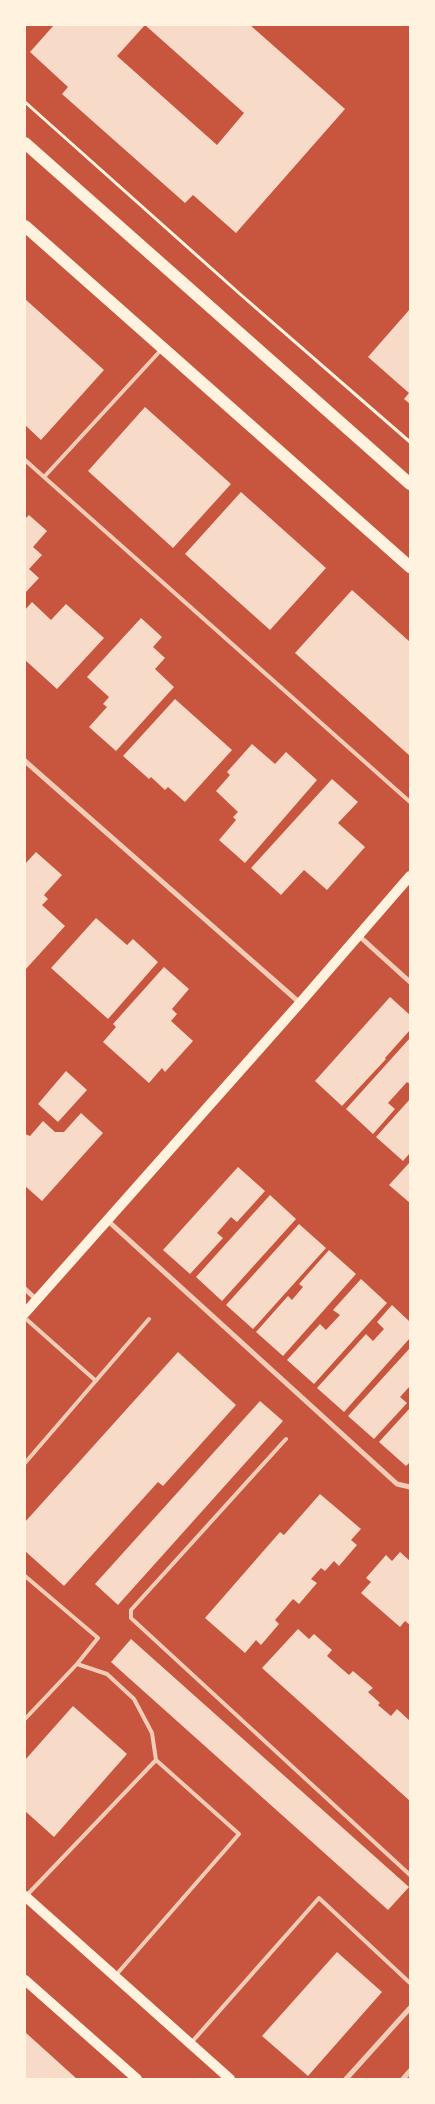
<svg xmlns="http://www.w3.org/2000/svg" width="435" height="2104" font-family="Quicksand,sans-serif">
<rect width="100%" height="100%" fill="#c8553d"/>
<path fill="#f7dbc8" d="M54,25H145L117,56L217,145L244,113L145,25H250L345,109L236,233L193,195L185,203L62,94L68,87L30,52Z
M25,299L104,370L41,440L25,425Z
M410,309V404L404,399L409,393L368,357Z
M145,407L231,484L173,548L88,471Z
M241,492L326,568L270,630L185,554Z
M29,515L47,531L33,547L42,555L29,569L39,578L25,593V519Z
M352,590L410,642V756L295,653Z
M32,602L51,620L66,604L104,638L57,689L25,660V610Z
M141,618L162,637L153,647L165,658L155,669L174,687L116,751L89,727L107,707L103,704L109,697L87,677Z
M175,699L232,750L185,802L168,787L165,790L151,777L149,779L123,756Z
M252,744L275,764L286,752L317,780L245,863L219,840L236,820L233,817L238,812L216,791L230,775L227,772Z
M332,779L358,802L338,823L365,847L327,890L304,870L281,895L251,868Z
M36,852L62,875L44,895L48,899L42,905L65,926L25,970V864Z
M96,918L127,945L133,939L158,962L108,1019L51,968Z
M164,967L189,989L172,1009L177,1014L171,1021L193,1041L165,1072L162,1068L149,1083L103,1042L116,1027L113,1024Z
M390,997L410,1015V1030L385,1058L386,1059L342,1106L315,1081Z
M410,1038V1084L407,1082L388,1103L395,1109L373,1134L346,1109Z
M66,1071L87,1090L58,1122L38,1104Z
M410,1099V1153L403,1161L376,1137Z
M81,1113L103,1133L42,1201L25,1186V1134L30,1136L43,1121L55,1132H64Z
M410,1162V1203L389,1185Z
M238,1167L265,1191L237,1222L231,1217L217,1233L223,1238L190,1274L163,1250Z
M270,1195L296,1219L222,1301L196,1277Z
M299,1224L326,1248L253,1329L226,1305Z
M329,1250L356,1274L283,1356L256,1332L288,1296L292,1300L303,1287L299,1284Z
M361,1279L387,1303L314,1384L287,1360L320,1324L326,1330L340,1315L333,1310Z
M392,1305L410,1322V1338L344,1412L317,1388L366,1334L373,1341L384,1329L377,1322Z
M410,1348V1386L400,1397L407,1403L374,1439L348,1416Z
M178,1352L236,1405L163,1486L158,1482L64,1586L25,1551V1522Z
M260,1401L283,1421L118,1605L95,1584Z
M410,1408V1462L406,1466L379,1442Z
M320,1494L361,1529L351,1540L357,1545L339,1566L334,1561L325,1571L321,1568L311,1579L317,1583L299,1604L293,1599L275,1620L279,1624L261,1645L256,1640L245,1653L205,1618L280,1532L284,1535Z
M400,1552L410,1561V1625L405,1621L400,1627L361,1593L371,1582L366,1578L386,1555L392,1561Z
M298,1629L309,1639L314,1634L332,1650L327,1656L349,1675L353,1671L373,1688L368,1692L380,1703L378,1705L391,1716L397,1709L410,1721V1801L262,1668Z
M131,1639L409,1887L388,1910L111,1662Z
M73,1706L127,1754L54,1837L25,1811V1760Z
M337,1952L382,1992L308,2076L262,2036Z
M25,2032L77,2079H25Z"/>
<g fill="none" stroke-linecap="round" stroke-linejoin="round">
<path stroke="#fff3e0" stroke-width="3" d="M25,102L240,294L410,442"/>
<path stroke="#f1ccb7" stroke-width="4" d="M161,350L44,477L410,802
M25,460L44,477
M25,1318L96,1381
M286,1439L131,1610V1618L410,1875
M25,1463L149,1319
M25,1576L98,1638L77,1664
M25,1719L77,1664L107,1674L134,1699L152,1733L156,1760L27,1895
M116,1975L239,1834L156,1760
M191,2043L319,1898L410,1983"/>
<path stroke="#f1ccb7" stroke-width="5" d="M25,761L300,1003
M358,935L410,982
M107,1220L397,1484L410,1487
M25,1289L37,1300
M346,2079L410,2008
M403,2079L410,2071"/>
<path stroke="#fff3e0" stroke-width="10" d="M25,1313L300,1003L410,876
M25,1896L230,2079
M25,1980L137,2079"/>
<path stroke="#fff3e0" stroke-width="12" d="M25,143L410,484
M25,226L410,567"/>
</g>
<rect width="435" height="2104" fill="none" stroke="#fff3e0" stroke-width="52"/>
</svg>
